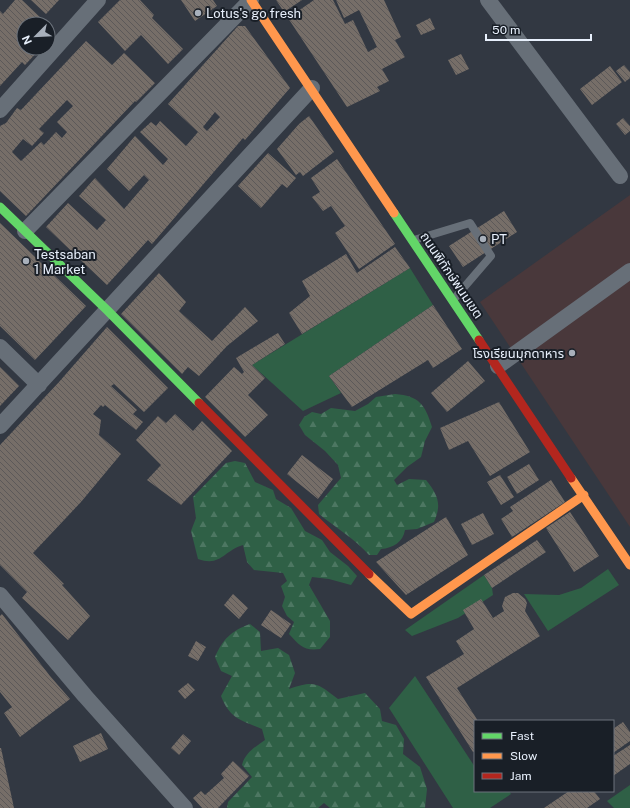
<svg xmlns="http://www.w3.org/2000/svg" width="630" height="808" font-family="'Public Sans','Noto Sans Thai',sans-serif">
<defs>
<pattern id="forest-firs" width="22" height="20" patternUnits="userSpaceOnUse"><rect width="22" height="20" fill="#2f6046"/><path d="M5 1l3.5 6h-7zM16 11l3.5 6h-7z" fill="#4d7762"/></pattern>
<pattern id="building-back-hatch" width="6" height="6" patternUnits="userSpaceOnUse"><rect width="6" height="6" fill="#766e68"/><path d="M-1 5l2 2M0 0l6 6M5-1l2 2" fill="none" stroke="#5c5959"/></pattern>
</defs>
<rect width="100%" height="100%" fill="#323842"/>
<path fill="#49383b" d="M630,195V527L480,302Z"/>
<path fill="#2f6046" d="M410,268L433,305L329,376L341,393L303,411L252,365Z
M608,569L619,585L548,631L524,594L559,595L581,588Z
M484,575L492,588L493,595L458,618L412,636L405,630Z
M415,676L475,767V791H509L511,794L490,808H453L389,708Z
M630,785V808H614L607,801Z"/>
<path fill="url(#forest-firs)" d="M395,394C419,396 425,404 432,427L425,441L421,457L407,467L394,480L397,485L409,479L426,480C438,495 442,504 434,522L417,529L405,530C403,542 393,548 381,549L377,555H369C356,540 335,527 319,514L318,505L341,478L338,465L325,451L305,435L299,425L304,417L312,412L321,414L331,408L355,411L368,404L376,397Z
M235,461L245,463L255,482L273,490L276,499L291,508L305,531L322,540L330,552L348,566L357,576L351,585L329,579L312,577L309,585L330,621V637L320,649C304,651 300,646 289,634L294,622L287,616L282,606L285,597L281,586L287,581L283,573L254,570L247,562L243,545C223,551 221,567 198,559L191,531L196,518L193,497L226,463Z
M250,624L260,632L261,651L278,648L289,655L295,673L289,689C315,680 317,683 338,699L365,693L380,709L382,721L396,725L404,739L403,754L420,767L427,789L425,808H330L324,803L318,808H227L228,802L252,777L242,765C245,753 255,747 265,740L262,729C241,720 230,719 221,696L232,676L221,671L215,657C223,639 231,631 250,624Z"/>
<path fill="url(#building-back-hatch)" fill-rule="evenodd" d="M15,0H22L47,24H24V48H41L25,65L22,62L0,86V11L3,14Z
M31,0H59L46,14Z
M120,0H140L154,15L152,18L183,49L168,64L141,35L125,51L98,22Z
M181,0H213L217,6L195,21Z
M276,0H302L284,12Z
M314,0H333L345,24L353,20L368,52L377,47L359,10L344,18L336,0H384L401,37L395,40L405,57L382,69L389,81L377,87L380,91L347,107L288,18Z
M430,18L435,29L421,35L416,25Z
M48,25L55,32L48,40Z
M238,26H245L290,88L245,140L243,138L152,244L148,240L107,285L46,227L68,203L97,230L106,220L79,196L95,178L124,209L149,180L144,175L129,191L107,169L135,136L163,165L168,159L140,132L151,122L156,126L160,121L186,146L198,132L168,104ZM215,112L220,117L207,131L203,127Z
M86,41L112,65L124,53L155,83L136,102L135,101L26,216L0,191V126L6,123L17,108L21,110ZM67,100L73,106L57,122L67,132L62,138L56,132L44,145L41,142L21,161L12,152L23,139L32,146L44,133L39,129Z
M461,54L469,69L456,75L448,60Z
M624,65L630,72V78L625,82L616,71Z
M610,66L622,82L592,105L580,89Z
M309,116L334,152L303,176L300,172L296,175L277,149L299,124Z
M623,118L630,126V131L625,135L616,124Z
M268,153L296,178L287,188L282,184L261,208L238,186Z
M337,159L395,244L359,269L335,233L345,226L331,206L323,211L312,197L320,192L311,178Z
M504,211L517,232L463,267L449,246Z
M0,223L86,306L35,360L0,326Z
M395,247L410,268L302,334L289,313L310,296L302,281L346,254L357,273Z
M159,273L186,302L179,311L212,341L245,307L258,321L227,346L199,376L188,367L182,374L121,314Z
M433,305L462,349L433,368L428,360L352,407L329,376Z
M107,327L168,388L144,412L114,384L111,386L137,410L133,414L143,422L136,430L105,405L103,407L101,405L93,414L101,420L99,435L121,454L81,502L33,553L64,584L62,585L90,616L68,640L22,598L27,592L0,565V445L59,382Z
M278,333L285,344L252,365L265,378L248,395L268,415L245,437L205,397L234,367L242,374L244,372L236,358Z
M468,361L485,381L447,412L431,393Z
M0,367L19,386L0,406Z
M499,402L530,452L490,476L468,441L449,450L440,428Z
M175,414L193,431L202,421L232,451L181,505L147,480L161,465L136,440L158,416L166,423Z
M302,455L333,479L318,499L287,474Z
M529,464L539,480L517,494L507,477Z
M500,475L514,497L501,505L487,482Z
M551,480L565,502L512,537L501,519L513,511L510,507Z
M570,512L599,556L574,572L546,528Z
M483,513L494,534L472,545L461,524Z
M446,517L468,555L406,595L376,562Z
M537,540L546,552L492,588L484,575Z
M513,593H518L525,599L527,603L525,611L540,636L457,688L478,721H475V751L473,752L426,677L464,654L456,641L474,629L463,610L481,599L493,618L504,611L502,606L505,597Z
M233,594L248,608L239,619L224,605Z
M271,610L291,624L281,638L261,625Z
M2,614L50,676L70,699L20,737L4,713L12,707L0,692V616Z
M196,641L206,647L198,661L188,656Z
M188,683L195,690L185,699L178,691Z
M623,722L630,732V741L613,753V729Z
M101,733L108,749L80,762L73,746Z
M183,734L191,741L179,755L171,748Z
M630,745V764L613,776V756Z
M0,748H1L14,808H0Z
M233,761L249,776L218,808H202L193,798L201,791L205,795L224,778L221,774Z
M569,791H594L600,799L587,808H544Z"/>
<g fill="none" stroke-linecap="round" stroke-linejoin="round">
<path stroke="#676f78" stroke-width="8" d="M414,240L470,223L491,256L454,299"/>
<path stroke="#676f78" stroke-width="16" d="M488,0L620,176
M0,110L98,0
M25,231L251,0
M0,347L39,385
M498,366L630,271
M0,426L312,88
M0,595L85,696L185,808"/>
<path stroke="#63d668" stroke-width="9" d="M0,207L108,311L199,403
M394,213L479,340"/>
<path stroke="#ff974d" stroke-width="9" d="M251,0L394,213
M571,478L630,565
M369,574L411,614L584,495"/>
<path stroke="#b3261e" stroke-width="9" d="M479,340L571,478
M199,403L369,574"/>
</g>
<g fill="#a8b0bb" stroke="#191f27" stroke-width="1.5">
<circle cx="198" cy="13" r="4"/>
<circle cx="483" cy="239" r="4"/>
<circle cx="26" cy="261" r="4"/>
<circle cx="572" cy="353" r="4"/>
</g>
<g text-anchor="middle" stroke-width="4" stroke-linejoin="round" paint-order="stroke">
<g font-size="13" fill="#e8f0fc" stroke="#191f27" text-anchor="start">
<text x="206" y="18">Lotus's go fresh</text>
<text x="491" y="244">PT</text>
<text x="34" y="259">Testsaban<tspan x="34" dy="15">1 Market</tspan></text>
<text x="564" y="358" text-anchor="end">โรงเรียนมุกดาหาร</text>
</g>
<g font-size="13" fill="#e8f0fc" stroke="#191f27">
<text transform="translate(452 275) rotate(56)" y="5">ถนนพิทักษ์พนมเขต</text>
</g>
</g>
<rect x="474" y="720" width="140" height="72" fill="#191f27" stroke="#6c737c"/>
<rect x="482" y="733" width="20" height="6" fill="#63d668" stroke="#6c737c"/>
<text x="510" y="740" font-size="12" fill="#e8f0fc">Fast</text>
<rect x="482" y="753" width="20" height="6" fill="#ff974d" stroke="#6c737c"/>
<text x="510" y="760" font-size="12" fill="#e8f0fc">Slow</text>
<rect x="482" y="773" width="20" height="6" fill="#b3261e" stroke="#6c737c"/>
<text x="510" y="780" font-size="12" fill="#e8f0fc">Jam</text>
<g transform="translate(36 36) rotate(246)"><circle r="19" fill="#191f27" stroke="#6c737c"/>
<path d="M0-3L7 15L0 10L-7 15Z" fill="#a8b0bb"/>
<text y="-6" font-size="11" font-weight="bold" text-anchor="middle" fill="#e8f0fc">N</text>
</g>
<path d="M486 34v6h105v-6" fill="none" stroke="#e8f0fc" stroke-width="2"/>
<text x="492" y="34" font-size="12" fill="#e8f0fc" stroke="#191f27" stroke-width="3" paint-order="stroke">50 m</text>
</svg>
